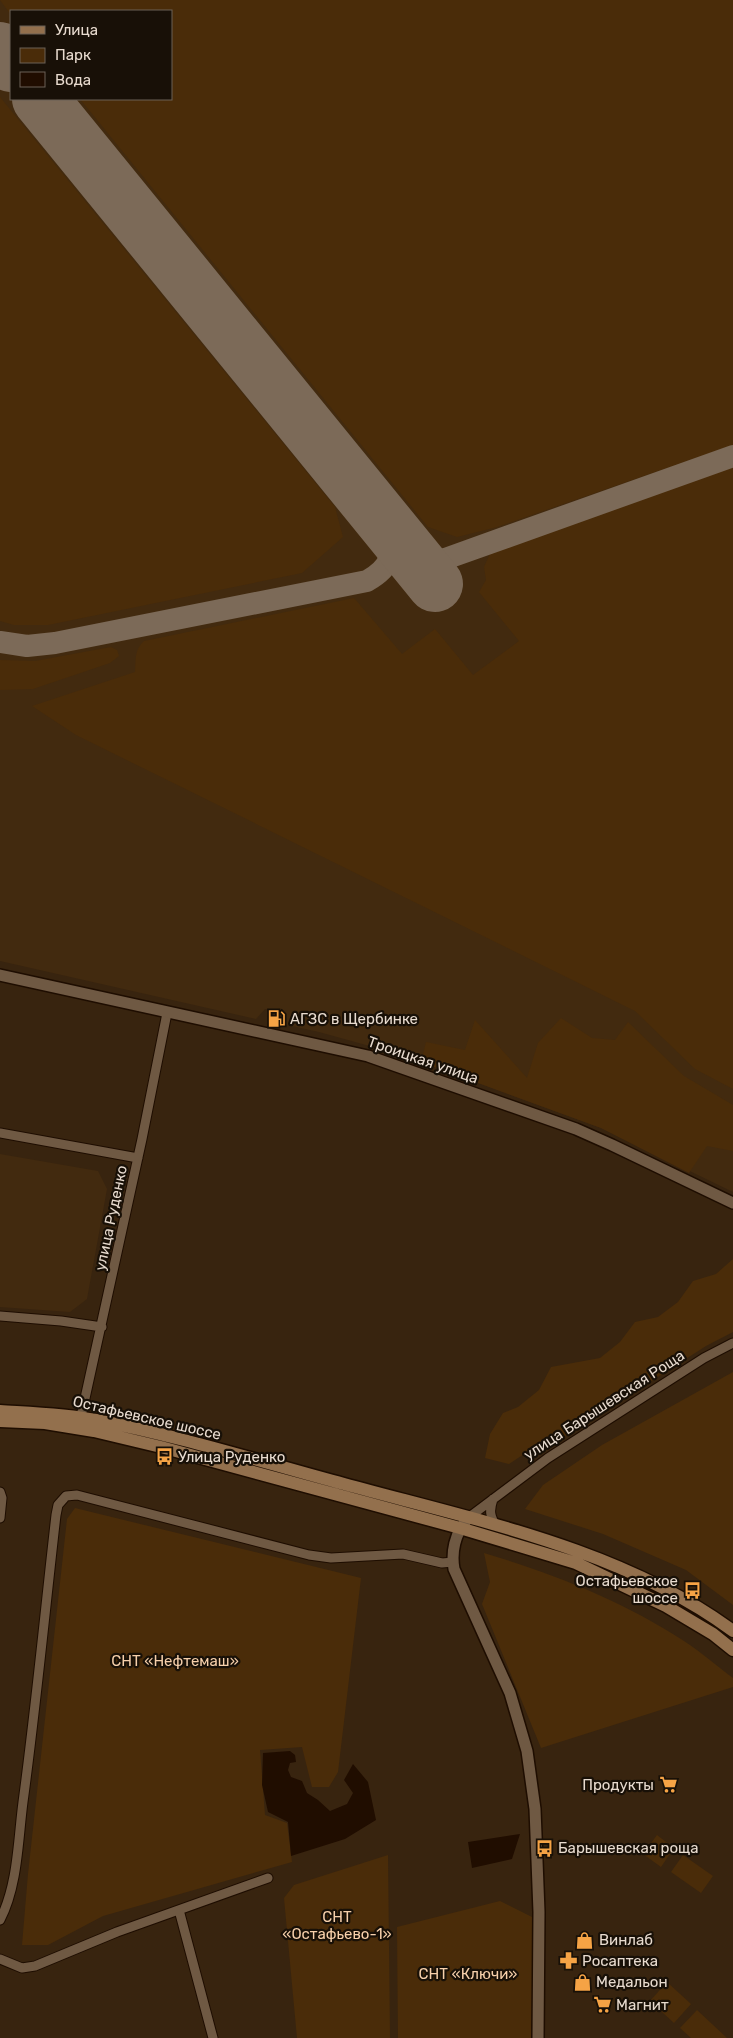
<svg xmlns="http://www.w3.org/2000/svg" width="733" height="2038" font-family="Rubik,sans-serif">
<rect width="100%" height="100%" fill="#38240f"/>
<path fill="#422a0f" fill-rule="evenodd" d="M0,0H733V1192L601,1128L402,1055L319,1032L274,1022L273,1010L265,1009L256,1019L0,961ZM11,11H171V99H11Z
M0,1154L98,1171L107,1189L87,1299L70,1312L0,1307Z"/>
<path fill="#4a2c09" d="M0,0H733V445L497,527L457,537L428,527L80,99H171V11H11V15Z
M0,97L335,507L343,537L302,573L48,625H14L0,621Z
M733,462V1089L695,1069L635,1011L76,735L32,706L135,672C136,660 134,650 144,641L354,598L402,654L435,629L473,675L519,641L479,592L486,580L484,567L493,547Z
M111,647L117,650L119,656L110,663L33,689L0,690V660L35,661Z
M561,1018L592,1038L615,1040L628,1022L684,1076L733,1105V1151L707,1146L689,1173L601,1128L421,1062L426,1042L465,1050L475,1020L527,1078L538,1043Z
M733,1259V1332L706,1346L550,1446L530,1450L509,1464L485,1458L490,1434L503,1413L518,1407L539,1390L551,1367L600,1358L620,1342L635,1322L658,1317L678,1302L693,1281L716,1274Z
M733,1372V1605L686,1570L603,1534L525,1509L543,1485L602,1445Z
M75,1508L361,1578L338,1772L329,1787H312L302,1747L260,1750L265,1815L287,1823L292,1862L103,1916L48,1945H22L28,1874L67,1519Z
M484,1553C554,1574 623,1601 684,1641C701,1652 717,1666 733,1678V1687L541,1748L482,1604L490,1582Z
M657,1835L674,1848L661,1867L643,1854Z
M388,1855L390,2038H297L284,1898L294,1885Z
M683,1855L713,1876L701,1893L671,1872Z
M500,1901L532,1917V2038H398L397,1927Z
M667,1982L691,2004L674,2023L650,2001Z
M697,2010L727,2038H691L680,2028Z"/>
<path fill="#200d00" d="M290,1751L295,1755L296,1762L290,1763L288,1770L291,1777L302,1781L307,1793L318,1800L330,1811L347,1804L353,1793L344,1780L353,1764L368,1782L376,1820L345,1839L291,1856L288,1822L268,1812L262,1785L263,1753Z
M520,1834L512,1859L472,1868L468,1842Z"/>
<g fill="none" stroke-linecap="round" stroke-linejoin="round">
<path stroke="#7c6a58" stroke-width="22" d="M415,559L436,561L445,559L733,456
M0,642L27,646L55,643L367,581C392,567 396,551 388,525"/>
<path stroke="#7c6a58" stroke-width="56" d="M0,50L11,64
M40,99L435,584"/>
<defs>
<path id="minor" d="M0,1133L138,1158
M0,1316L61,1321L102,1327
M80,1421L142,1139L167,1013
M0,1492L2,1498L0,1518
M493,1499C489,1511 490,1516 496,1526
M468,1518L548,1458L704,1358L733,1343
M179,1910L213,2038
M0,1920C18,1885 18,1840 23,1802C36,1706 45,1611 56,1515L58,1505L66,1496L77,1495L309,1555L331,1558L403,1554L442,1563L453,1562
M0,1959L22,1968L35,1966L117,1932L268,1878"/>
<path id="tertiary" d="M0,975L368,1056L576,1129L612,1145L733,1203
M466,1521C455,1534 451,1552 454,1569L510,1693L527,1751L535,1809L539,1912L538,2038"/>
<path id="secondary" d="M0,1411C32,1413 65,1414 96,1420C180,1436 262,1462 344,1484C475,1520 622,1549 733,1631
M0,1421L45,1423L94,1431L161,1447L460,1528L576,1563L666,1606L713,1634L733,1650"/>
</defs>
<use href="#minor" stroke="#1e0d00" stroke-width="11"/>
<use href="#tertiary" stroke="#1e0d00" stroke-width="14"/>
<use href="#secondary" stroke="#1e0d00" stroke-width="15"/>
<use href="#minor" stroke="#6f5943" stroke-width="9"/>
<use href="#tertiary" stroke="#6f5943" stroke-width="11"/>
<use href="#secondary" stroke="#93704d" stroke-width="12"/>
</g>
<defs>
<symbol id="fuel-bare" viewBox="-9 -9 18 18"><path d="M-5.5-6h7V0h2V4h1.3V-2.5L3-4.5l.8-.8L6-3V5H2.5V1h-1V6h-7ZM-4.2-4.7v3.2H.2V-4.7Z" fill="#f5a345" stroke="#181007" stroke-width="2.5" paint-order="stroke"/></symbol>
<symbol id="bus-bare" viewBox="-9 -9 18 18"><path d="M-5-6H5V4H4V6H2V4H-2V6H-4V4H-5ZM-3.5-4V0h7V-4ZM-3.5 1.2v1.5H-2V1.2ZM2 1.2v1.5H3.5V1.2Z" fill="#f5a345" stroke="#181007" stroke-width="2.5" paint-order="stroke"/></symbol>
<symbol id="supermarket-bare" viewBox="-9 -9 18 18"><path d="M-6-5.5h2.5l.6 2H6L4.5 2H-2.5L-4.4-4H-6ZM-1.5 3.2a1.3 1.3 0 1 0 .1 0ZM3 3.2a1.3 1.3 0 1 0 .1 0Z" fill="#f5a345" stroke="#181007" stroke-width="2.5" paint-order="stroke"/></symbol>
<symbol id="shop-bare" viewBox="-9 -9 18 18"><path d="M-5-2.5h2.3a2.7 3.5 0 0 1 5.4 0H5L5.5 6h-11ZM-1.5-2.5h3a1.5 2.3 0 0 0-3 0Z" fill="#f5a345" stroke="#181007" stroke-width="2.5" paint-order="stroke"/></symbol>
<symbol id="pharmacy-bare" viewBox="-9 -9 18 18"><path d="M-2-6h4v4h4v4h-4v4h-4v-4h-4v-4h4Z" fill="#f5a345" stroke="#181007" stroke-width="2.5" paint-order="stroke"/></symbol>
</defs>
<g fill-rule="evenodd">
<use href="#fuel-bare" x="264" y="1006" width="25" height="25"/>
<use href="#bus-bare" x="152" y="1444" width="25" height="25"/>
<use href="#bus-bare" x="680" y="1578" width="25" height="25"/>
<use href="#supermarket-bare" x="656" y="1772" width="25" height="25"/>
<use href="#bus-bare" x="532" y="1836" width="25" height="25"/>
<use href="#shop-bare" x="572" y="1928" width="25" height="25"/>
<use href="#pharmacy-bare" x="556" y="1948" width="25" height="25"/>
<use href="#shop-bare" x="570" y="1970" width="25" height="25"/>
<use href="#supermarket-bare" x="590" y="1992" width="25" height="25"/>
</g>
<g text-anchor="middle" stroke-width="4.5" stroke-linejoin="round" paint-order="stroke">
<g font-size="15" fill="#e8dbcf" stroke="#181007" text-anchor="start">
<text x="290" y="1024">АГЗС в Щербинке</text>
<text x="178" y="1462">Улица Руденко</text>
<text x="678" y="1586" text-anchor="end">Остафьевское<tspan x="678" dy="17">шоссе</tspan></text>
<text x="654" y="1790" text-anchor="end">Продукты</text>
<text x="558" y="1853">Барышевская роща</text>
<text x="599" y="1945">Винлаб</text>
<text x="582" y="1966">Росаптека</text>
<text x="596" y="1987">Медальон</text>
<text x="616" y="2010">Магнит</text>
</g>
<g font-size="15" fill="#e8dbcf" stroke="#181007">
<text transform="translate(423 1060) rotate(19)" y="5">Троицкая улица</text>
<text transform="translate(111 1218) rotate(-78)" y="5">улица Руденко</text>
<text transform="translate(604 1405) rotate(-33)" y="5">улица Барышевская Роща</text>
<text transform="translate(147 1418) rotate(13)" y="5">Остафьевское шоссе</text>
</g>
<g font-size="15" fill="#f7d0ab" stroke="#181007">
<text x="175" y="1666">СНТ «Нефтемаш»</text>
<text x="337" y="1922">СНТ<tspan x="337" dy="17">«Остафьево-1»</tspan></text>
<text x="468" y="1979">СНТ «Ключи»</text>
</g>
</g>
<rect x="10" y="10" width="162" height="90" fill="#181007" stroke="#6b6157"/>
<rect x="20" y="26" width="25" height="8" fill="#93704d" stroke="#6b6157"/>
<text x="55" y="35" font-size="15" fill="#e8dbcf">Улица</text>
<rect x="20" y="48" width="25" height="15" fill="#4a2c09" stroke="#6b6157"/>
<text x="55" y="60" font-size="15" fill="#e8dbcf">Парк</text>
<rect x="20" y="72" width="25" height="15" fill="#200d00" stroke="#6b6157"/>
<text x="55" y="85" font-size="15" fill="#e8dbcf">Вода</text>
</svg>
